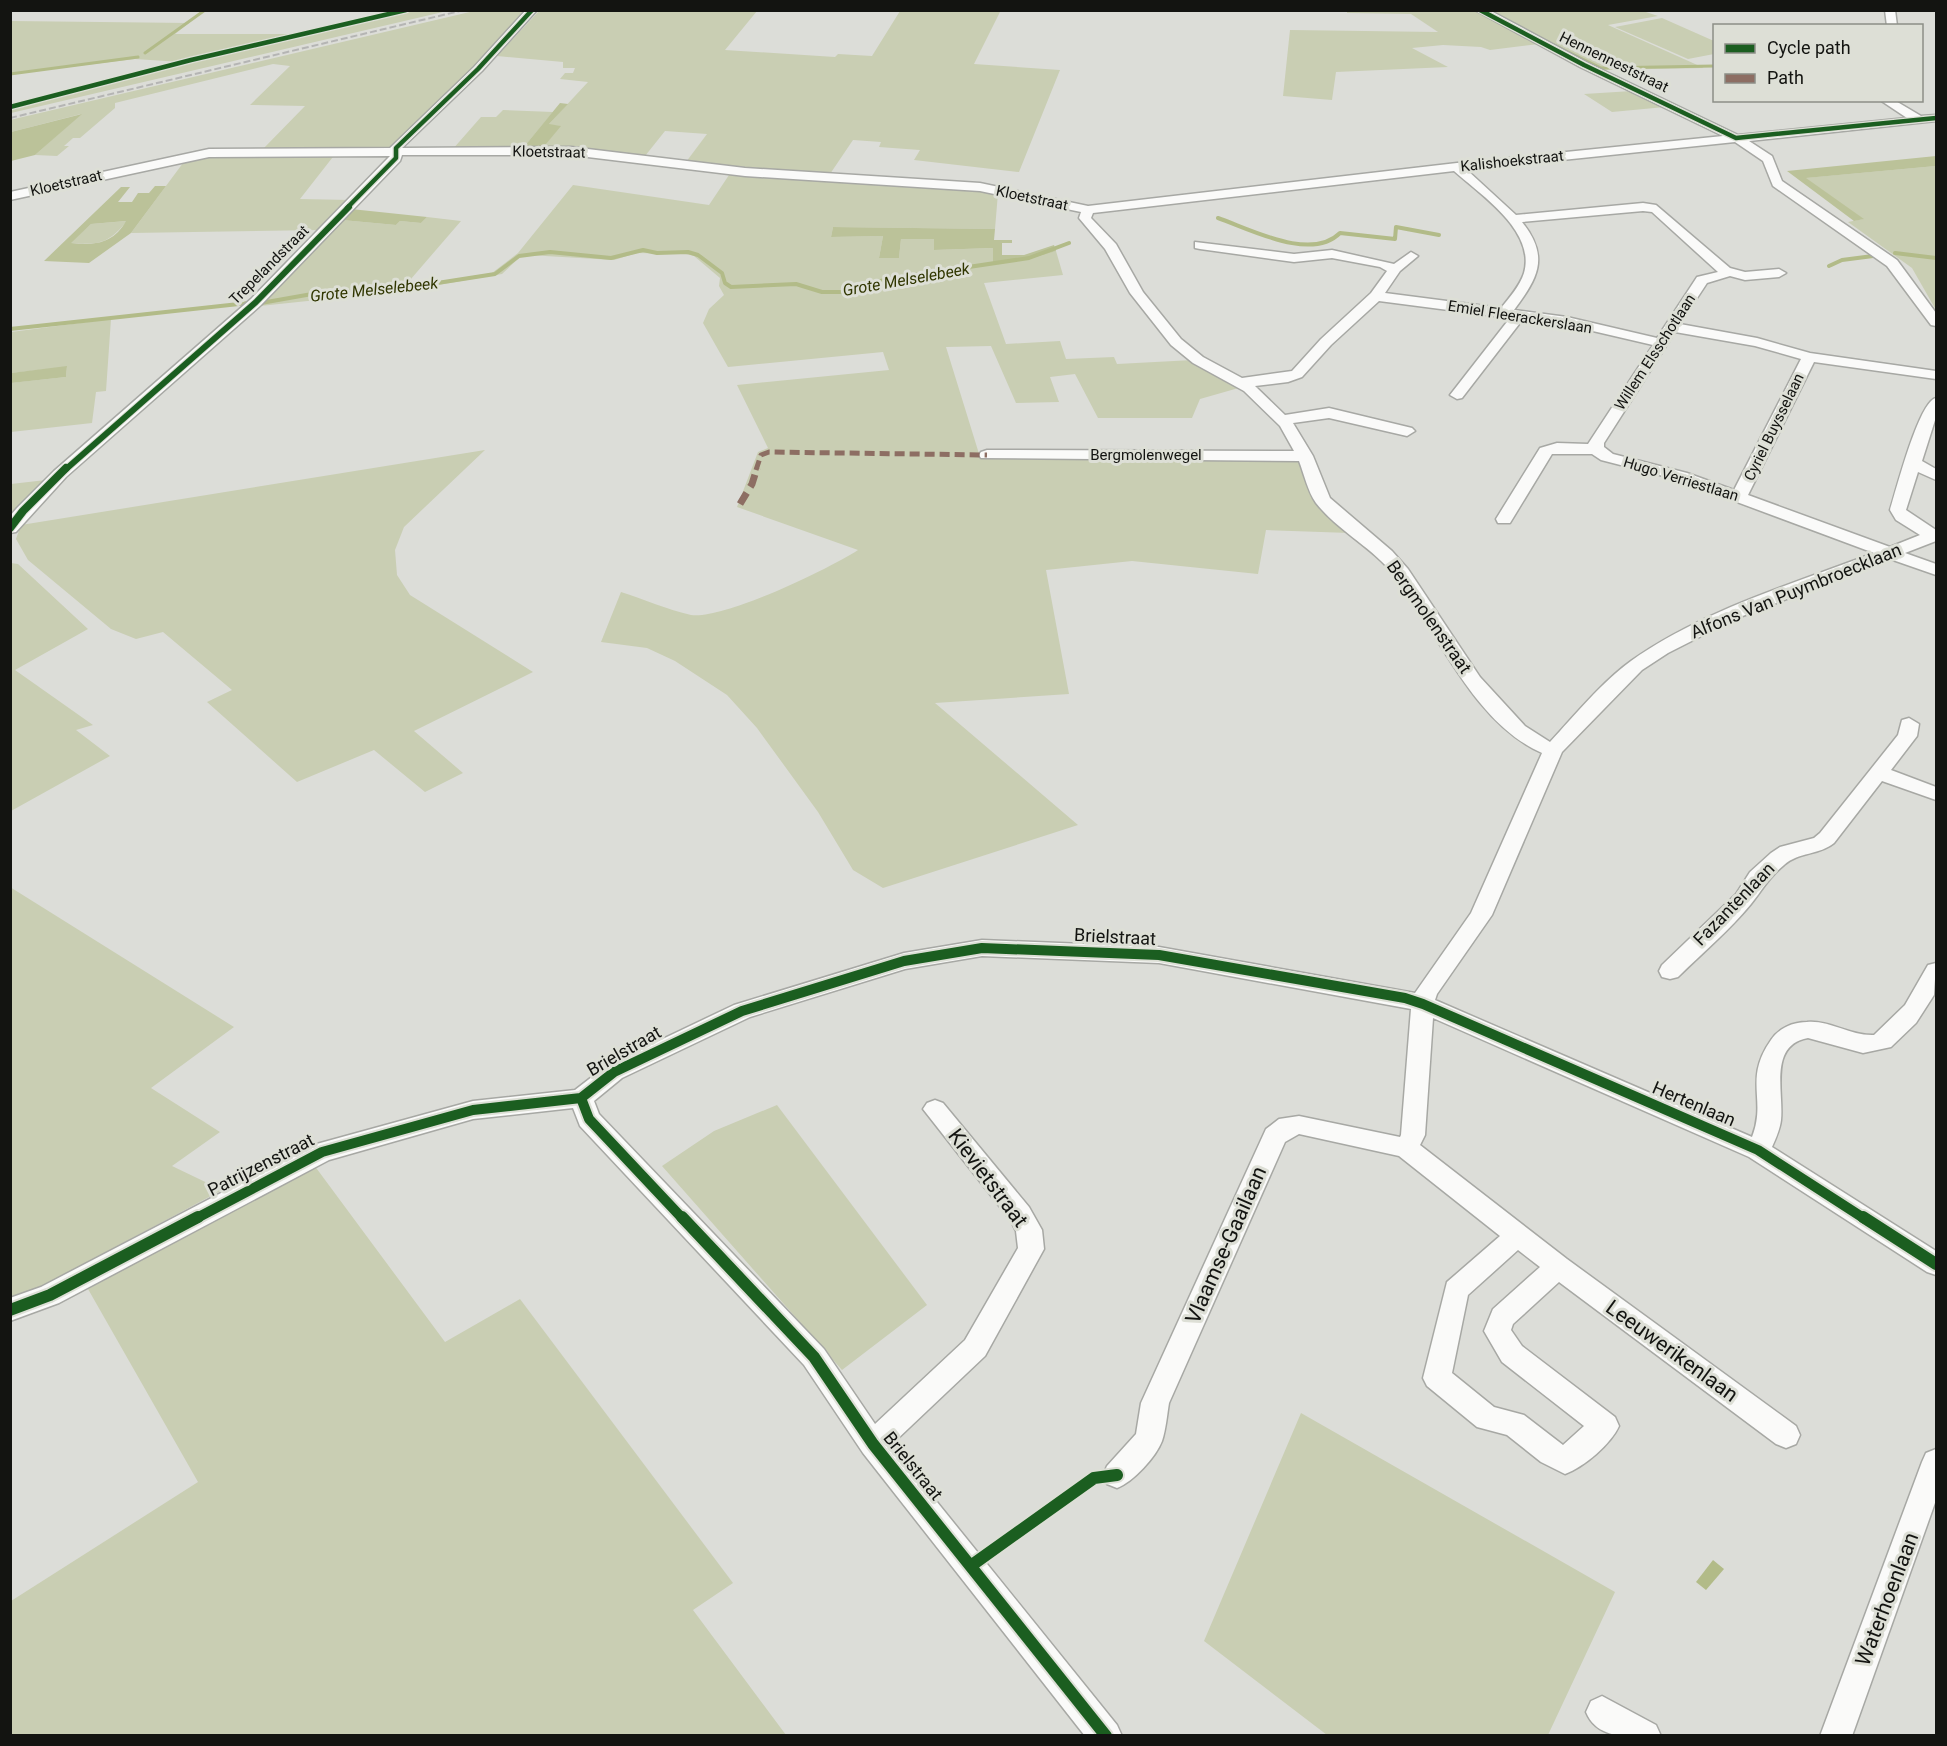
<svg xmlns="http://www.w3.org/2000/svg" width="1947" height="1746" font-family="Roboto,sans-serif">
<rect width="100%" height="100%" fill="#dcddd8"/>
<path fill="#c9ceb3" d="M413,10L447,11L11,113V104Z
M1001,10L974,64L1060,70L1019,172L914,160L920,150L879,147L881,142L853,140L830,174L686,162L707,134L665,131L645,156L588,150L542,149L560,126L548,125L588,82L560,79L565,73H573L575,68H563V62L497,56L539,11H757L725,50L835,57L838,54L872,56L900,11Z
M474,11H529L392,149H263L305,106L250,105L290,66L273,64L115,103V108L80,138H73L64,146H69L57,156L35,155L81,114L11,132L10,120Z
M1347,11H1475L1539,44L1490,50L1481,47L1443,45L1412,48L1448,67L1336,72L1332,100L1283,96L1290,30L1438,32L1411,14L1347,13Z
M1488,11H1643L1658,16L1608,25L1704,68L1600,70Z
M1662,18L1714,41V54L1688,59L1615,27Z
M11,21L189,23L175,34H295L181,62L135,59L11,74Z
M1632,91L1665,107L1612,112L1584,94Z
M503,110L553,112L523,148L452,150L481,117H496Z
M336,153L300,199L351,200L320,230L131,233L186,159L196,156Z
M1936,166V310L1912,268L1848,222L1863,219L1805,178Z
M731,172L956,187L998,193L995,229L833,227L831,237L883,236L879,258H899L901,239H934V250L994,248V265L1056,251L1063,275L984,283L1006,344L1060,341L1066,359L1114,357L1117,364L1193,360L1242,387L1200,399L1192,418H1098L1075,374L1050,377L1059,402L1016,403L991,346L946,347L980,457L1300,456L1350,533L1266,530L1258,574L1132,561L1046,570L1069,694L935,703L1078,825L883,888L853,870L818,812L757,728L727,695L675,661L647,648L601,642L621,592C643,599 668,610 691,615C723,620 829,569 858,550L737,507L758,452L768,448L737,385L889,370L883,352L728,367L703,323L709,309L724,295L719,286L720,278L694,256L686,254L637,253L614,260L528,255L520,257L502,274L403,291L260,306L342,220L396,225L400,221L421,223L427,217L461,221L404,287L492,273L518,253L573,185L709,205Z
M127,221C108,244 99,245 70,243L91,224Z
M111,319L106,391L96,392L92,423L11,432L10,383L66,377L67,367L11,373V332Z
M485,450L404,527L395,550L397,575L410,595L533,672L414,731L463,773L425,792L374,750L297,782L207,702L232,690L163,632L136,639L111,629L28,560L16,539L21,525Z
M46,480L11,515V484Z
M11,563L18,564L88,629L15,670L93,725L76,730L110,756L11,811Z
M10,887L234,1027L151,1088L220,1132L172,1166L222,1190L39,1288L10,1299Z
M777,1105L927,1305L842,1370L662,1166L714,1131Z
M314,1165L445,1342L520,1299L733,1583L693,1610L786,1735L11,1736V1601L198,1482L88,1289Z
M1301,1413L1615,1592L1548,1735H1327L1204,1641Z"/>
<path fill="#bbc299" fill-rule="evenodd" d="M560,103L568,104L549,124L561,126L542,149L523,148Z
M82,114L35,155L11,161V132Z
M1936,156V166L1806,178L1864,219L1854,221L1787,171Z
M155,186H166L131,233L89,263L44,261L121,187H130L118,202H132L138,193H149ZM126,221C114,243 95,246 71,243L91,224Z
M351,209L427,217L421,223L400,221L396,225L342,220Z
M833,227L995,229L994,240H1012V243H1002V255H1024L1054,245L1056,251L1028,259L993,265V248L934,250V239H901L899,258H879L883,236L831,237Z
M67,366L66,377L11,383V373Z"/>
<path fill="#b2bb88" d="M1713,1560L1724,1569L1706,1590L1696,1582Z"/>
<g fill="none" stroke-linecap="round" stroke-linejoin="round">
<path stroke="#b2bb88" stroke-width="3" d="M1554,45L1601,68L1714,66
M145,53L205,10
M10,74L138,57"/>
<path stroke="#b2bb88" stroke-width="4" d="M1218,218C1250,229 1311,262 1340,233L1395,239L1396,227L1439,235
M1895,253L1936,258
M1829,266L1842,260L1873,256
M261,303L329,291H386L495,274L519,256L550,252L611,258L643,250L657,253L688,252L698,255L722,273L725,283L731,287L796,284L822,292H842L888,279L1029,258L1069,243
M10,329L248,303"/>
<defs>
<path id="minor" d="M526,10H537L482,71L402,148L571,147L745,168L980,183L1088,206L1457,163L1723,136L1580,67L1475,10H1489L1588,63L1738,135L1907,118L1880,100H1894L1921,116L1936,115V121L1749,141L1772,156L1782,181L1897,260L1936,313V326L1931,325L1887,266L1773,186L1763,161L1735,142L1467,170L1516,215L1643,203L1656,205L1730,268L1745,272L1779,269L1786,273L1779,277L1745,280L1730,276L1707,283L1680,324L1757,338L1810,353L1936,371V379L1814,362L1748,495L1890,547L1920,535L1896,520L1890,510C1896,491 1919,401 1936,398V417L1922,461L1936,469V480L1918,472L1906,510L1936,530V541L1905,553L1936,564V575L1890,559L1735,619L1668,653L1642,670L1562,752L1492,915L1437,994L1435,1000L1752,1137C1767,1099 1743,1080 1771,1040C1779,1028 1793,1022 1807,1022C1830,1020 1850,1036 1874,1035L1905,1005L1928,965L1936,963L1934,995L1916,1023L1891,1047L1863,1053L1808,1038C1768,1045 1784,1093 1781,1120C1780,1129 1776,1138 1772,1147L1936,1251V1275L1927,1272L1749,1157L1433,1018L1425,1135L1420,1145L1567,1259L1796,1426L1800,1435L1796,1444L1786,1448L1776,1444L1559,1282L1513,1324L1511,1330L1522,1346L1615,1417L1619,1426C1611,1444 1584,1467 1565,1474L1541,1462L1507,1435L1477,1427L1427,1386L1423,1378L1447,1282L1500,1236L1399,1156L1299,1134L1285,1142L1169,1403C1167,1415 1166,1429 1162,1441C1156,1457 1133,1482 1117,1488L1107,1484L1103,1475L1107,1466L1136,1434L1141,1403L1266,1129L1279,1119L1299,1116L1400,1137L1401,1135L1411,1009L1159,963L982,956L905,969L750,1017L622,1078L594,1101L599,1114L824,1349L875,1424L965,1340L1018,1248L1016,1231L1011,1221L923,1109L927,1103L935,1100L943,1103L1029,1207L1042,1230L1044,1249L985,1356L891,1445L1117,1725L1122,1736H1085L863,1453L804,1365L580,1126L573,1108L473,1119L329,1160L59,1303L10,1321V1298L41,1287L313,1145L473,1101L575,1090L606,1066L734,1005L904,953L982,940L1159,947L1415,993L1471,913L1542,753C1472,722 1438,631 1394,575C1372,547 1338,531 1316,503C1308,492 1304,474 1299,461L981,458L979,455L981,452L987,450L1294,451L1280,426L1244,391L1193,363L1171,345L1130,293L1105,249L1079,218L1081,212L980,191L745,176L571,155H402L400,161L261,305L66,477L16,532L10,533V516L17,508L54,471L251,299L390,156L209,157L10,200V192L209,149L390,148L474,67ZM1454,171C1481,195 1536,231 1524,273C1520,286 1509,298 1501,308L1385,293L1400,271L1418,256L1411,252L1394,264L1332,250L1294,254L1195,242V248L1200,249L1294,262L1332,258L1380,267L1387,271L1371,293L1321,339L1292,371L1242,378L1203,357L1181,339L1143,292L1116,244L1091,218L1093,213ZM1643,211L1652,212L1718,272L1697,277L1657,338L1567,317L1514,310C1538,278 1550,257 1522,222ZM1379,301L1510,318L1450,395L1457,399L1462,398L1523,319L1567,325L1653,345L1588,444L1557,443L1540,448L1496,519L1498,523H1510L1552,454H1592L1601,460L1675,479L1874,553C1793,584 1703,610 1631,661C1603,681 1574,716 1550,742L1525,726L1480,677L1408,569L1392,551L1330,498L1313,456L1293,423L1329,418L1407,436L1415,431L1412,428L1329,408L1285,415L1255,386L1288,382L1302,377L1331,345ZM1675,332L1755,346L1801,359L1734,490L1687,473L1613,454L1604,447V443ZM1518,1250L1540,1267L1493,1309L1484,1331L1502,1362L1584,1426L1563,1445L1524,1415L1494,1407L1452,1373L1468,1295Z
M1885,10H1895L1897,26H1887Z
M1909,718L1919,724L1917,736L1891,770L1936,787V800L1882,781L1834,843C1820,855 1798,852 1784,865C1768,878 1763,889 1751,904C1730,930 1702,953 1678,977L1670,979L1662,977L1659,971L1662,965L1736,894L1750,872L1771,853L1780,847L1814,838L1820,833L1898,735L1902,720Z
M1936,1449V1500L1852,1736H1820L1922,1462L1926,1453Z
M1602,1696L1656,1725L1661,1736C1634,1736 1598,1742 1586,1712L1591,1701Z"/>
</defs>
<use href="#minor" stroke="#a7a8a4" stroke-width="3"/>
<use href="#minor" fill="#fafaf9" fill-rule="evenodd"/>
<path stroke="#b5b5b4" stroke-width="2" stroke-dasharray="7 3" stroke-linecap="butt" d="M10,118L464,10"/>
<path stroke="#8d6e63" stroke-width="5" stroke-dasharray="10 5" stroke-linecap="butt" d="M756,470L761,455L769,452L987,455"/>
<path stroke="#8d6e63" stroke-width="7" stroke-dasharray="13 7" stroke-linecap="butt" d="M740,504L752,484L757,468"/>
<defs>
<path id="cycleway-far4" d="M1480,10L1584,65L1736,138L1936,118
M10,107L191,60L406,10
M347,208L396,158V148L478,69L532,10"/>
<path id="cycleway-far3" d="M65,470L256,302L349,207"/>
<path id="cycleway-far2" d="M10,528L23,511L66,468"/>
<path id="cycleway-far1" d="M581,1098L614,1072L742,1011L904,961L982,948L1159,955L1405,998L1423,1004L1758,1150L1865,1219
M581,1098L589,1119L683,1219
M195,1219L322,1152L473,1110L581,1098"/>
<path id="cycleway" d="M682,1217L814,1357L873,1444L1106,1736
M1863,1217L1936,1264
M10,1310L50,1295L198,1217
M972,1565L1094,1478L1117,1475"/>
</defs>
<use href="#cycleway-far4" stroke="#dddfd6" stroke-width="7"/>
<use href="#cycleway-far3" stroke="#dddfd6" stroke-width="8"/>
<use href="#cycleway-far2" stroke="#dddfd6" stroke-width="10"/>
<use href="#cycleway-far1" stroke="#dddfd6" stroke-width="14"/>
<use href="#cycleway" stroke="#dddfd6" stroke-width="16"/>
<use href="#cycleway-far4" stroke="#1b5e20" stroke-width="4.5"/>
<use href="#cycleway-far3" stroke="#1b5e20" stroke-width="6"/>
<use href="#cycleway-far2" stroke="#1b5e20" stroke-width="8"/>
<use href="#cycleway-far1" stroke="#1b5e20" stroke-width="10"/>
<use href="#cycleway" stroke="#1b5e20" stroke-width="12"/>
</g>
<g text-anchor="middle" stroke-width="6" stroke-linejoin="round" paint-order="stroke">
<g font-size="15" fill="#131411" stroke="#dddfd6">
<text transform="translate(1614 62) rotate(26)" y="5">Hennenneststraat</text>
<text transform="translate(549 152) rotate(1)" y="5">Kloetstraat</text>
<text transform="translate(1512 161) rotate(-6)" y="5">Kalishoekstraat</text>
<text transform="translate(66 183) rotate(-13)" y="5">Kloetstraat</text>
<text transform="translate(1032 198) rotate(12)" y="5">Kloetstraat</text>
<text transform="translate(269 265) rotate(-45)" y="5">Trepelandstraat</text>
<text transform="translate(1520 317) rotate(9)" y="5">Emiel Fleerackerslaan</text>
<text transform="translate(1655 352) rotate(-57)" y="5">Willem Elsschotlaan</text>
<text transform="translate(1774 427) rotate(-64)" y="5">Cyriel Buysselaan</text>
<text x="1146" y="460">Bergmolenwegel</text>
<text transform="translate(1681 479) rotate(17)" y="5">Hugo Verriestlaan</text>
</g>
<g font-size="16" font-style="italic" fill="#303600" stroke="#dddfd6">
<text transform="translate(906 279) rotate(-10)" y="6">Grote Melselebeek</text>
<text transform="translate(374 289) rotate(-6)" y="6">Grote Melselebeek</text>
</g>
<g font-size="18" fill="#131411" stroke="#dddfd6">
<text transform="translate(1796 591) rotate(-22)" y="6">Alfons Van Puymbroecklaan</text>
<text transform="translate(1429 617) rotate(55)" y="6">Bergmolenstraat</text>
<text transform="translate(1734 904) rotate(-46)" y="6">Fazantenlaan</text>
<text transform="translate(1115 937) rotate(3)" y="6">Brielstraat</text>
<text transform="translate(624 1051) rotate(-30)" y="6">Brielstraat</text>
<text transform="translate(1694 1104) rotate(23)" y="6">Hertenlaan</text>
<text transform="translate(261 1165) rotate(-27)" y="6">Patrijzenstraat</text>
<text transform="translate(913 1466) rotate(51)" y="6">Brielstraat</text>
</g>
<g font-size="21" fill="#131411" stroke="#dddfd6">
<text transform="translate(988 1178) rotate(53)" y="7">Kievietstraat</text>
<text transform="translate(1226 1245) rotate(-66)" y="7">Vlaamse-Gaailaan</text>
<text transform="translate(1672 1351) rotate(36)" y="7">Leeuwerikenlaan</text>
<text transform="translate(1887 1599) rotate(-69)" y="7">Waterhoenlaan</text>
</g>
</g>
<rect width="1947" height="1746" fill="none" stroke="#131411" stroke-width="24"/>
<rect x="1713" y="24" width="210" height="78" fill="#dddfd6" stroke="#8c8e87" stroke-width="1.5"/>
<rect x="1725" y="44" width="30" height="9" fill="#1b5e20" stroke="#8c8e87" stroke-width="1.5"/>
<text x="1767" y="54" font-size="18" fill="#131411">Cycle path</text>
<rect x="1725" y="74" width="30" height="9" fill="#8d6e63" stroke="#8c8e87" stroke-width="1.5"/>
<text x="1767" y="84" font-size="18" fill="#131411">Path</text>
</svg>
